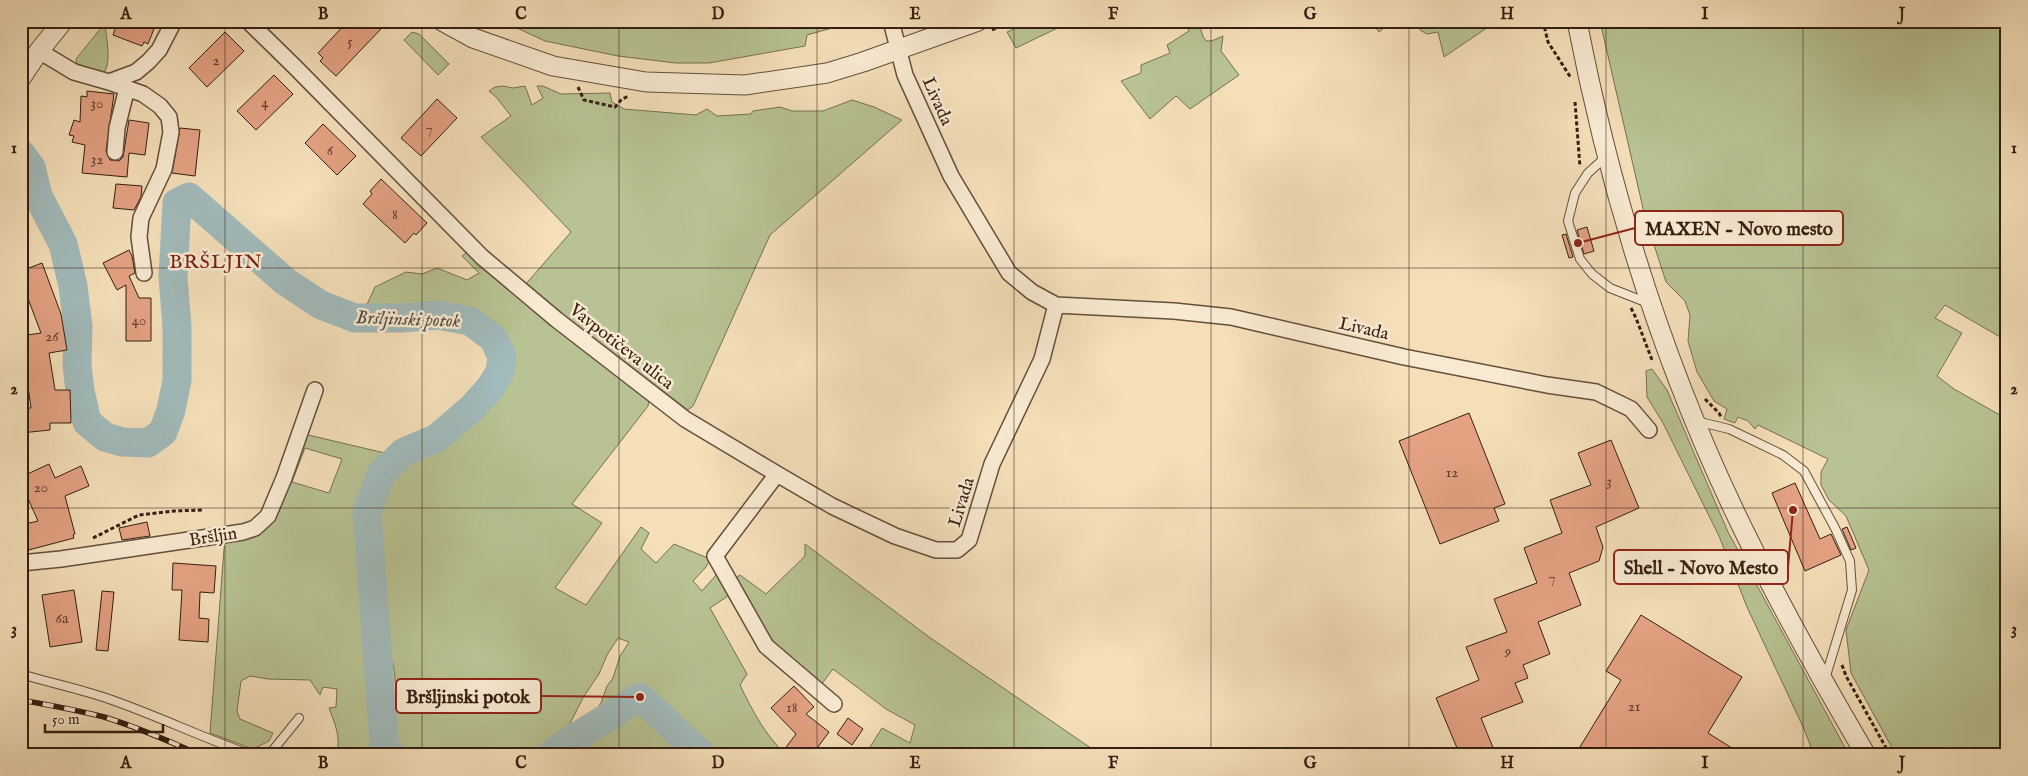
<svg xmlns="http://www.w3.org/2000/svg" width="2028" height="776" font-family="'IM FELL English',serif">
<rect width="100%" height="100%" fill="#f4dfb9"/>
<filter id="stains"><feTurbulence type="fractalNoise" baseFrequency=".004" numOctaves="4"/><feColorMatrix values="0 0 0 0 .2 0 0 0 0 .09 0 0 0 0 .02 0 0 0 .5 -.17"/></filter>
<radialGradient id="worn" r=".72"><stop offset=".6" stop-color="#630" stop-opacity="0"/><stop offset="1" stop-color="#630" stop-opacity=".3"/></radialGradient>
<path fill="#b8c292" stroke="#767052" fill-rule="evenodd" d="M502,21H861L862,22L856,27L832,28L807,35L805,46L709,63H676L618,56L545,41Z
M1033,21H1072L1016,48L1007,32Z
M1186,21H1198C1205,39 1201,47 1223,36L1221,51L1239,75L1190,109L1176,96L1150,119L1121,81L1141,73V65L1170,53L1167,45L1189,31Z
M1371,21H1385L1388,25L1379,32Z
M1424,21H1497L1444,57L1438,32L1427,34L1420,30L1425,23Z
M1600,21H2007V341L1945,305L1935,318L1962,333L1937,376L1954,389L2007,419V755H1896L1851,673L1846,630L1869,570L1846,516L1829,500L1821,485V472L1828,459L1758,425L1755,429L1748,421L1738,417L1735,423L1724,419L1727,409L1714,401L1697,372L1688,341L1690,315L1685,301L1666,282L1645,217Z
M105,23C106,38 112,60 104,73L77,64L76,59Z
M412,32L419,34L449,64L438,75L404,40Z
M503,86L513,88L525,86L532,105L543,98L537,86H543L561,94L610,93L612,102L624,109L696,115L707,109L717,116L751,114L753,111L780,107L792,111H823L852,100L874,107L902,120L770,235L693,406L688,410L525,285L571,232L481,137L511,116L496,97L489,91L495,87Z
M469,251L649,400L648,406L572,504L602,523L555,588L586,605L641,527L649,533L641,549L656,563L674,544L710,559L706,567L693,581L702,591L716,575L723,578L731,594L710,608L747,674L740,685C752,710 765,735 786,755H558L570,746L601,703L607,686L613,678L620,656L629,642L618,638L607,655L599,674L584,696L565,733L557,743L543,755H398L391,734L397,700L394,669L382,629L375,515L385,483L407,460L428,454L442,444L489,398L508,367C507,360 506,351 503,344C496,329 475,313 458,311C428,306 395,310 364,311L375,287L406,272L422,274L437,268L467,280L479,273L462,256Z
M1652,369L1667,390L1728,532L1849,755H1814L1804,729L1747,607L1719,536L1663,423L1647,397L1646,371Z
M304,434L389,454C378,469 366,487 362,505C354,539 360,596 368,631C372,653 379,676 381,698C383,718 373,735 381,755H335C343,742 334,721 329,708L336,707L337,689L323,687L320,695L310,680L268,679L250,676L241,681L237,711L240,719L273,733L269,741L253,749L210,733L225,536L257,531ZM305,448L342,459L329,493L292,482Z
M805,544L929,637L1098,753L1097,755H865L882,728L910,743L915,725L886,709L833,669L821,685L771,640L734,579L740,575L766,594L805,556Z"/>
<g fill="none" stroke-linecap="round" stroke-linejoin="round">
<path stroke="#a1baba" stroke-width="29" d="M21,154L31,167L38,196L63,244L73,286L78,326L77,365L80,391L87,422L105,437L122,442L148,443L163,432L171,410L177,380V327L173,277L177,203L189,197L286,282L321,305L355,318H402L438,315L470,321L494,339L502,357L500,372L490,388L472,408L437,438L404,452L381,474L367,512L384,743L391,755
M551,755L565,744L640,697L702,755"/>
</g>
<path fill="#e4a283" stroke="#351e12" d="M118,21H157L148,44L144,42L142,46L113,35Z
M348,21H373L381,29L336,76L320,61L323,58L318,53Z
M225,32L244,51L207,87L189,68Z
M274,75L293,94L256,130L237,111Z
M87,91L114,94L106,151L110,160L119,161L123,157L129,120L149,123L145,155L129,153L127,177L82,173L85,145L72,142L74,136L69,135L74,120L80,122L81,96L87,97Z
M437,99L457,118L421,156L401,138Z
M323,124L356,156L337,175L305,143Z
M180,128L200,130L195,176L172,173Z
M381,179L427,223L416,235L414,233L405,243L363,204L372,194L370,191Z
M116,184L142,186L141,197L134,210L113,208Z
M1587,227L1594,251L1584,254L1577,230Z
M1566,234L1573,257L1569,258L1562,235Z
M129,250L132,256L135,273L129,276L139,298H151V341H126V285L117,290L103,263Z
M42,263L61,314L67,350L49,353L55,390H70L71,423H50V430L21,433V408H31L21,336L41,333L21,280V271Z
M1469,413L1505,504L1494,508L1499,521L1440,544L1399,441Z
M1611,440L1639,508L1596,527L1603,547L1599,561L1569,573L1581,605L1538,622L1550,654L1523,665L1528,678L1515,683L1523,702L1481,718L1494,750L1483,755H1460L1436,698L1479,680L1466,647L1507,632L1494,599L1537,583L1524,548L1562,533L1550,500L1591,485L1578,453Z
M49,464L55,478L81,466L89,486L65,496L75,534L73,535L74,538L21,552V525L38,521L21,483V477Z
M1795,483L1820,539L1831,534L1841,555L1805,571L1772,493Z
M147,522L150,536L122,540L119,528Z
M1847,527L1856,548L1851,550L1842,529Z
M173,563L216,566L214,593L200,592L199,618L209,619L208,642L179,640L182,590H172Z
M74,590L82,642L50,647L42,595Z
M102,591L114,592L108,651L96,650Z
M1641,615L1742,677L1708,733L1743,755H1575L1621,680L1606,671Z
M794,686L814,707L806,714L829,732L812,755H790L784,750L796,734L771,708Z
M848,718L863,729L852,745L837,734Z"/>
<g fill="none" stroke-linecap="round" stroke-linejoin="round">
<defs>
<path id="service" d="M1607,156L1588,173L1575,193L1568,221L1580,259L1592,274L1610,288L1648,303
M1696,421L1729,429L1783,455L1804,471L1835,528L1850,561L1852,590L1825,679
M21,674C50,683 81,689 109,699C158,716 203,738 252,755
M269,755L299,718"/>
<path id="minor" d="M248,21L295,67L482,257L557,320L685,419L777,474L715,556L766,646L834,704
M891,21L905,75L951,176L1009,273L1032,292L1056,305L1174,311L1231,317L1404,357L1547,385L1596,392L1631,409L1649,430
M39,51L74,72L109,82L136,72L148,62L159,50L174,21
M109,82L143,94L160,106L169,117L171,132L164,169L141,218L139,237L144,273
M115,152L117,128L127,88
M777,474L832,506L895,536L936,550H957L969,540L992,464L1042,359L1056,305
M21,563L61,559L243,532L255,528L268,516L284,478L315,390"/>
<path id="tertiary" d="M442,21L473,38L553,66L646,82L745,85L827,73L863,62L978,21
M1577,21C1611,197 1665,370 1744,531C1781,607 1823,682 1866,755
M21,78L39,51L63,21"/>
</defs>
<use href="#service" stroke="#654e3c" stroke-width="10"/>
<use href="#minor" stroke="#654e3c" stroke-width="18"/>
<use href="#tertiary" stroke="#654e3c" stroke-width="21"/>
<path stroke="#351e12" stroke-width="3" stroke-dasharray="4 2.5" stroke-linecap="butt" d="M1543,21L1548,42L1571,78
M992,30L1011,21
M578,87L584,100L615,107L622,99L629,96
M1575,102L1580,167
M1631,308L1636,318L1652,360
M1705,399L1719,413L1721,417
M93,538L139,515L174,511L202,510
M1842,665L1846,676L1890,755"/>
<use href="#service" stroke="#f8ead2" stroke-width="8"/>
<use href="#minor" stroke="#f8ead2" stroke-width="15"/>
<use href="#tertiary" stroke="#f8ead2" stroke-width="19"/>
<defs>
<path id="rail" d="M21,700C49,705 76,710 104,717C137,727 169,741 200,755"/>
</defs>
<use href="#rail" stroke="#351e12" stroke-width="5.5"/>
<use href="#rail" stroke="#f8ead2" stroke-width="4" stroke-dasharray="11" stroke-linecap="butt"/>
</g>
<path fill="none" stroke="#351e12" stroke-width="1" stroke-opacity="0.55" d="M225,21V755M422,21V755M619,21V755M817,21V755M1014,21V755M1211,21V755M1409,21V755M1606,21V755M1803,21V755M21,268H2007M21,508H2007"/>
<g text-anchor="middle" stroke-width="5" stroke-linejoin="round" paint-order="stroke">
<g font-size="15" fill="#613f2e">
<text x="350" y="46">5</text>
<text x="216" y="65">2</text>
<text x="265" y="107">4</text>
<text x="97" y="108">30</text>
<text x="429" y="133">7</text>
<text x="330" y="155">6</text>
<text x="97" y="164">32</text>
<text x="395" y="219">8</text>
<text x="139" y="325">40</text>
<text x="52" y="341">26</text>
<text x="1452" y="477">12</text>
<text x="1609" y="486">3</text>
<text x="41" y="492">20</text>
<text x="1552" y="582">7</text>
<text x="62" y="623">6a</text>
<text x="1508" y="656">9</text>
<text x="1634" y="711">21</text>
<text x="792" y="712">18</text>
</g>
<g font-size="18" fill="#351e12" stroke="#f8ead2">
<text transform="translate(938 101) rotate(66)" y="6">Livada</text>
<text transform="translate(1364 328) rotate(13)" y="6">Livada</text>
<text transform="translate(622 346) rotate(38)" y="6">Vavpotičeva ulica</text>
<text transform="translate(961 502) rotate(-73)" y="6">Livada</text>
<text transform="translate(213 536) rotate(-9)" y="6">Bršljin</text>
</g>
<g font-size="19" font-style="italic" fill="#554d44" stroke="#f8ead2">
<text transform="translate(408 318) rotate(2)" y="7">Bršljinski potok</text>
</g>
<g font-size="20" letter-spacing="1" fill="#7a1f14" stroke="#f8ead2">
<text x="216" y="268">BRŠLJIN</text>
</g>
</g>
<path fill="none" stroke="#8f2418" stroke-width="2" d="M1578 243L1635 228M1793 510L1788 567M640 697L541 696"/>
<g fill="#8f2418" stroke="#f8ead2" stroke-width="2">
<circle cx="1578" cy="243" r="5"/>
<circle cx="1793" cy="510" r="5"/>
<circle cx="640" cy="697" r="5"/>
</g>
<g fill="#f8ead2" stroke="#8f2418" stroke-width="2">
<rect x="1635" y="211" width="208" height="34" rx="5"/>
<rect x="1614" y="550" width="174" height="34" rx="5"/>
<rect x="396" y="679" width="145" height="34" rx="5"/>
</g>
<g font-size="19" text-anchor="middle" font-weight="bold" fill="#351e12">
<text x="1739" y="235">MAXEN - Novo mesto</text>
<text x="1701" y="574">Shell - Novo Mesto</text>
<text x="468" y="703">Bršljinski potok</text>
</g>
<rect width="2028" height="776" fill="none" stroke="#f4dfb9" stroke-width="55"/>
<path d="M45 724v8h118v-8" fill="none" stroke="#351e12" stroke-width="2.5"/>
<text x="52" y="724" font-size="15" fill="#351e12" stroke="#f8ead2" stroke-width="4" paint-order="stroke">50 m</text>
<rect x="28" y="28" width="1972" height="720" fill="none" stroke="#351e12" stroke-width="2"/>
<g font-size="16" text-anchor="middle" font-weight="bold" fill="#351e12">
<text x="126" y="19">A</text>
<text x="323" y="19">B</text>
<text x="521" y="19">C</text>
<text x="718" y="19">D</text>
<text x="915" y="19">E</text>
<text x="1113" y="19">F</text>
<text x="1310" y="19">G</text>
<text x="1507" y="19">H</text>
<text x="1705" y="19">I</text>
<text x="1902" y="19">J</text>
<text x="14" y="153">1</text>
<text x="2014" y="153">1</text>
<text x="14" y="394">2</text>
<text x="2014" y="394">2</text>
<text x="14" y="634">3</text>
<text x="2014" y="634">3</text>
<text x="126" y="768">A</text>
<text x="323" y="768">B</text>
<text x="521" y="768">C</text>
<text x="718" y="768">D</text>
<text x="915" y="768">E</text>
<text x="1113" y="768">F</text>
<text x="1310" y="768">G</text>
<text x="1507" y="768">H</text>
<text x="1705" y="768">I</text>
<text x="1902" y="768">J</text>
</g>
<rect width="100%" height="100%" filter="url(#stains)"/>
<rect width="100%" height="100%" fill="url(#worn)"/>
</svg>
